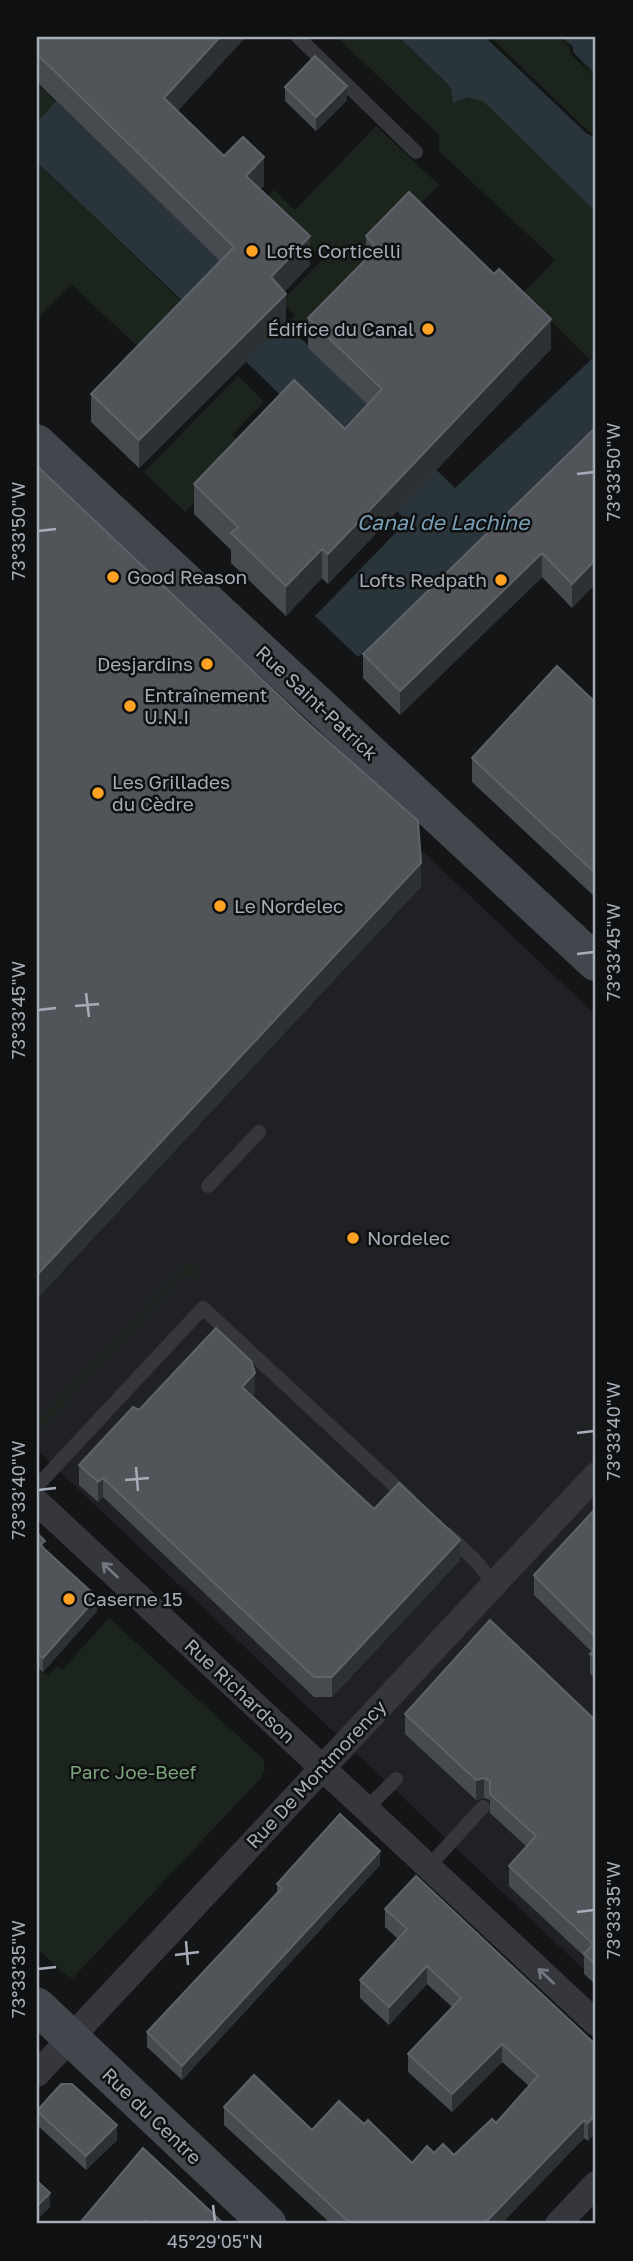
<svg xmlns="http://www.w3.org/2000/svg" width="633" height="2261" font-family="'Golos Text',sans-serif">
<rect width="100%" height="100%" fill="#141517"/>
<path fill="#202124" d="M37,487L596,1015V1981L37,1450Z"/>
<path fill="#1c251d" d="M337,37H596V371L589,359L523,293L555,260L439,151V135Z
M37,83L56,101L37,122Z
M376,126L439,185L361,263L310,339L290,321L295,315L282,301L322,260L263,201L274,190L295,210Z
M37,162L184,304L139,348L71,284L37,318Z
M238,376L264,402L232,435L246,450L185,512L144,472Z
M188,1263L199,1273L193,1279L185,1273L41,1428L37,1423Z
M109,1618L263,1759L265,1769L261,1778L73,1978L67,1976L37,1948V1667L48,1676L58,1666L63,1669Z"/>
<path fill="#2a353b" d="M399,37H485L586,133L596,138V212L483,101L467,97L453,103L451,88L445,81Z
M563,37H596V74L573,52V47Z
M56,101L455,488L596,355V427L358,657L315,616L407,521L261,376L37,162V122Z"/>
<path fill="#141517" d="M485,37H490L588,131L596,135V138L586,133Z
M559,37L573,47V52L596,78L570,54V48Z"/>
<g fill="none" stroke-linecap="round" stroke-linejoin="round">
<path stroke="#35373c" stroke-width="14" d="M298,37L416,152
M208,1186L259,1132
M37,1486L203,1308L409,1499
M447,1534L475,1560L495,1585
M368,1807L396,1779
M429,1866L483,1807"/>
<path stroke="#35373c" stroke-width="26" d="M37,1502L596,2023
M37,2074L596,1475
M558,2224L596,2184"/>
<path stroke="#43464c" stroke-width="37" d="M37,443L596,963
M37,2006L268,2224"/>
</g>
<path fill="#474a4f" d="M37,37L178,111L224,156L264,186L260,189L310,265L284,292L286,322L139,468L91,422V394L220,261L37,82Z
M285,87L347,100L316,131L285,101Z
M366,236L551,349L328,584L322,578L286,616L231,563V550L194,514V484L345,429L368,405L308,348V318L366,259Z
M596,427V583L572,608L542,577L400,715L363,678V654Z
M596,703V898L472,782V758Z
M255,1393L252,1396L374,1509L460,1560L332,1697H314L103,1497L98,1502L79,1485V1465L139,1410Z
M596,1508V1679L590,1674V1654L592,1652L534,1595V1575Z
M37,1533L45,1549L97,1611L43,1672L37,1667Z
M405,1714L596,1721V1985L584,1974V1956L509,1886V1866L527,1847L490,1813V1800L484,1798L476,1800L405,1734Z
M380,1865L182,2080L147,2047V2032L277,1893V1884Z
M385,1909L596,2045L588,2141L584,2138L501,2224H331L224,2125V2107L312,2130L364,2124L412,2163L434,2153L454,2155L496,2123L529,2086L502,2062L452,2112L408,2072V2054L452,2007L427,1984L389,2025L360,1998V1980L398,1939L385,1927Z
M37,2110L117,2140L86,2170L37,2125Z"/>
<path fill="#2e3134" d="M220,37H246L164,126V98Z
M347,86V100L316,131V117Z
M264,157V186L246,204V176Z
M310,236V265L271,306V277Z
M286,294V322L139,468V440Z
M551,319V349L328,584V554Z
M322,549V578L286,616V586Z
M542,553V577L400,715V691Z
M596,559V583L572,608V584Z
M421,863V887L37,1299V1275Z
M255,1373V1393L242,1407V1387Z
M103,1478V1497L98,1502V1482Z
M460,1540V1560L332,1697V1677Z
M97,1597V1611L43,1672V1658Z
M484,1778V1798L476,1800V1780Z
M380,1851V1865L182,2080V2066Z
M427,1966V1984L389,2025V2007Z
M502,2044V2062L452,2112V2094Z
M596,2114V2132L588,2141V2123Z
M584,2120V2138L501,2224H484Z
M117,2125V2140L86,2170V2156Z
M50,2193V2207L37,2220V2206Z"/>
<path fill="#51555a" stroke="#5e6369" stroke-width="2" d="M37,37H220L164,98L224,156L243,137L264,157L246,176L310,236L271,277L286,294L139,440L91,394L234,247L37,54Z
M315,56L347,86L316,117L285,87Z
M409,192L494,274L499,269L551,319L328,554L322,549L286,586L231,533L238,527L194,484L294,380L345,429L382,389L308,318L377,248L366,236Z
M596,427V559L572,584L542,553L400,691L363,654Z
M37,466L309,724L418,821L421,863L37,1275Z
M557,666L596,703V874L472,758Z
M216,1328L251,1361L255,1373L242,1387L374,1509L399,1483L460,1540L332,1677H314L103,1478L98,1482L79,1465L133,1407L139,1410Z
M596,1508V1637L534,1575Z
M37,1533L45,1541L40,1545L97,1597L43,1658L37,1653Z
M490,1620L596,1721V1965L584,1954L593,1944L509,1866L536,1836L490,1794V1781L484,1778L476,1780L405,1714Z
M596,1648V1659L590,1654Z
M340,1814L380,1851L182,2066L147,2032L282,1888L277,1884Z
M416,1876L596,2045V2114L588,2123L584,2120L484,2224H351L224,2107L254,2075L312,2130L339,2101L364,2124L368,2120L412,2163L427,2146L434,2153L443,2144L454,2155L492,2119L496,2123L538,2076L502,2044L452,2094L408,2054L461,1998L427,1966L389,2007L360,1980L407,1929L385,1909Z
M61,2084H72L117,2125L86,2156L37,2111Z
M143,2148L224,2224H150L146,2220L142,2224H79Z
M37,2181L50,2193L37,2206Z"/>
<defs><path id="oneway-shaft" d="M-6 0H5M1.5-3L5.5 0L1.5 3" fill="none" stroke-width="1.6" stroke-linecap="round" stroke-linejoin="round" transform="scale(1.75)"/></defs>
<g stroke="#737880">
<use href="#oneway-shaft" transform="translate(110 1570) rotate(-137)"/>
<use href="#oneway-shaft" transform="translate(546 1976) rotate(-137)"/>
</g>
<path fill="none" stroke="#a5adb8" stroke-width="2.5" d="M577,474L594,472M38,531L56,529M577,954L594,952M86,993L89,1017M75,1006L99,1004M38,1010L56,1008M577,1433L594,1431M136,1467L138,1491M125,1480L149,1478M38,1490L56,1488M577,1912L594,1910M186,1941L188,1965M175,1955L199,1952M38,1969L56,1967M213,2205L215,2222"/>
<g fill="#ffa224" stroke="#0f1011" stroke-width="2.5">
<circle cx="252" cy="251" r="7"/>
<circle cx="428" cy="329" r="7"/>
<circle cx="113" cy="577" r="7"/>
<circle cx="501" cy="580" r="7"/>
<circle cx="207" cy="664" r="7"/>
<circle cx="130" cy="706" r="7"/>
<circle cx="98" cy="793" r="7"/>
<circle cx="220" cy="906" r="7"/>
<circle cx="353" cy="1238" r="7"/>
<circle cx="69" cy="1599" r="7"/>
</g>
<g text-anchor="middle" stroke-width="5" stroke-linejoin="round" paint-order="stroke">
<g font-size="19" fill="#a5adb8" stroke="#0f1011" text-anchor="start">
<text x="266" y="258">Lofts Corticelli</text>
<text x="414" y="336" text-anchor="end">Édifice du Canal</text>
<text x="127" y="584">Good Reason</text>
<text x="487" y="587" text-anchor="end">Lofts Redpath</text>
<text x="193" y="671" text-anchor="end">Desjardins</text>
<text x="144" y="702">Entraînement<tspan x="144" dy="22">U.N.I</tspan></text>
<text x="112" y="789">Les Grillades<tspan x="112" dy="22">du Cèdre</tspan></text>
<text x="234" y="913">Le Nordelec</text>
<text x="367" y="1245">Nordelec</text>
<text x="83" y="1606">Caserne 15</text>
</g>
<g font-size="19" fill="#a5adb8" stroke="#0f1011">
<text transform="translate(317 703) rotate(43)" y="7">Rue Saint-Patrick</text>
<text transform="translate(240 1691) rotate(43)" y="7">Rue Richardson</text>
<text transform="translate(316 1774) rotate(-47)" y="7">Rue De Montmorency</text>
<text transform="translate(152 2116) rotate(44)" y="7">Rue du Centre</text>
</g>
<g font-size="19" fill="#7ca47b" stroke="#0f1011">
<text x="133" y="1779">Parc Joe-Beef</text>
</g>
<g font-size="21" font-style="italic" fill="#799fb5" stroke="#0f1011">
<text x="443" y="530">Canal de Lachine</text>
</g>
</g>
<rect width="633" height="2261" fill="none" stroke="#0f1011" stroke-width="77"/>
<rect x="38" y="38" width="556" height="2184" fill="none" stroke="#a5adb8" stroke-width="2.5"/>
<g font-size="18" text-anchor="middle" fill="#a5adb8">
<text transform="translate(614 472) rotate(-90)" y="6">73°33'50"W</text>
<text transform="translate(19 531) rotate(-90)" y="6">73°33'50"W</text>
<text transform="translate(614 952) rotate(-90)" y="6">73°33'45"W</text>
<text transform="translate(19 1010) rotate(-90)" y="6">73°33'45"W</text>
<text transform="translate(614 1431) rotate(-90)" y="6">73°33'40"W</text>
<text transform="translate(19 1490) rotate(-90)" y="6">73°33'40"W</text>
<text transform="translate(614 1910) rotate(-90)" y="6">73°33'35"W</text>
<text transform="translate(19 1969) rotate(-90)" y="6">73°33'35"W</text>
<text x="215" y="2248">45°29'05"N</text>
</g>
</svg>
